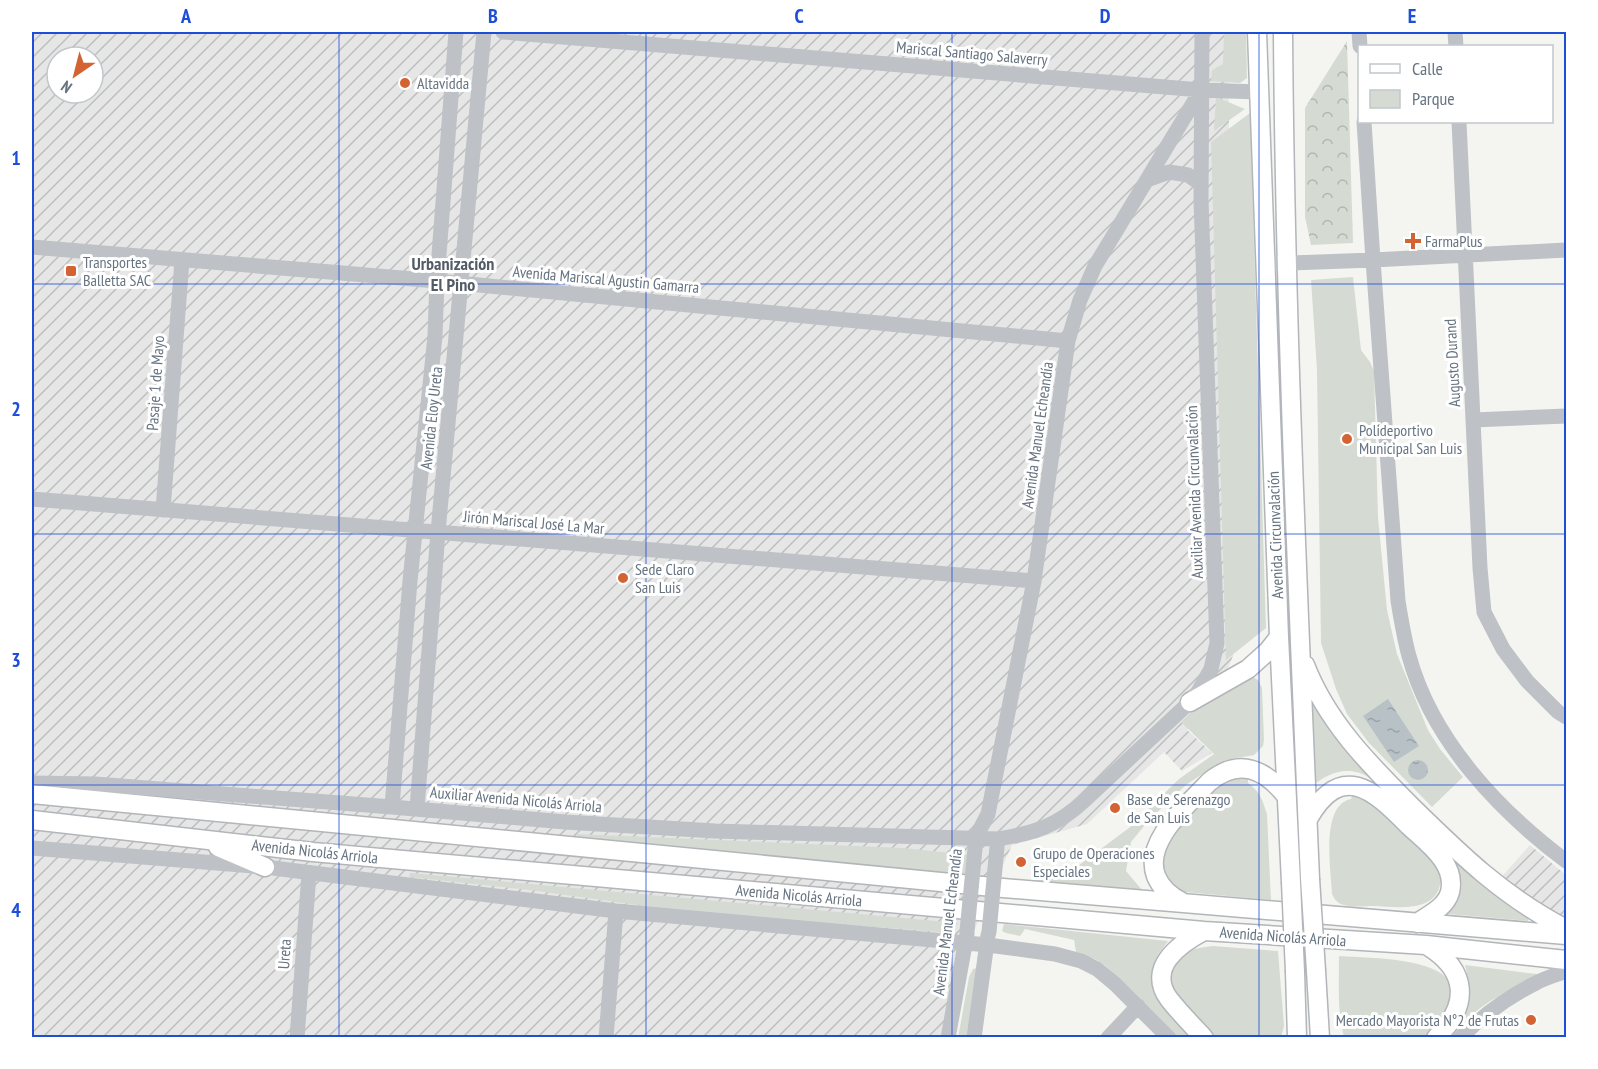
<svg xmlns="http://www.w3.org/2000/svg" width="1598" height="1069" font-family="'PT Sans Narrow',sans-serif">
<defs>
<pattern id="industrial-furrows" width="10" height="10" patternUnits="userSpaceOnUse" patternTransform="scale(1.5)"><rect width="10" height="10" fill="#e5e6e5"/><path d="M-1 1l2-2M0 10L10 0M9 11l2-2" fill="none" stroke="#bdbfbf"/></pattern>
<pattern id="forest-crowns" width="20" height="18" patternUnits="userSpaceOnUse" patternTransform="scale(1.5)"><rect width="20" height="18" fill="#d5dbd3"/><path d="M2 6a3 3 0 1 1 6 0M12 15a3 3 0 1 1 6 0" fill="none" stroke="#b1b6b0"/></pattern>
<pattern id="water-ripples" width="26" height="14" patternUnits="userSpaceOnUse" patternTransform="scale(1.5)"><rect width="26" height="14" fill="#b8c2c6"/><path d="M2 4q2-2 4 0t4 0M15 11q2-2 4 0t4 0" fill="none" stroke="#99a2a6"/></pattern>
</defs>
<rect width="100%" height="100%" fill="#f4f5f1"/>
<path fill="url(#industrial-furrows)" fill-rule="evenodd" d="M32,32H1228L1231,319L1249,614L1214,705L1187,730L1212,753L1182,771L1164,752L1087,824L1012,845L955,974L943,1037H32ZM57,57H93V93H57Z
M1530,845L1566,875V923L1498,881Z"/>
<path fill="#d5dbd3" d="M1224,32H1246L1247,78L1240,83L1211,81L1212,70L1223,64Z
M1216,97L1245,109L1214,131Z
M1250,113L1266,628L1226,660L1211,142Z
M1353,277L1361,350L1370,362L1374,371L1378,517L1387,610L1397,654L1428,730L1440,749L1463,777L1432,807L1369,743L1347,714L1336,689L1321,643L1317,370L1311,280Z
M1251,676L1258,680L1262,688L1264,740L1263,746L1254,755L1226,760L1214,766L1186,785L1149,820L1131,842L1126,871L1142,890L1029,881L1071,871L1129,828L1179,779L1214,754L1181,722L1199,706Z
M1310,688L1377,783C1372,780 1366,775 1360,773C1341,767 1326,775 1312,786Z
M1227,777H1248V783C1261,793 1262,799 1267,814L1271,900L1185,892C1177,889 1171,884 1166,877C1147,851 1179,824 1196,806C1206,796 1217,787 1227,777Z
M1353,793L1366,796L1433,860C1439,869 1443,881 1438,891C1428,912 1393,907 1374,906C1364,906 1350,908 1341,904C1336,902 1334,898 1332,894C1331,871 1320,805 1351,799Z
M577,834L903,848L970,855L969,876L576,840Z
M1441,845L1470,874L1529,917L1528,921L1448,914C1473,883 1459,873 1441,845Z
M410,873L958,923L951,933L680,911L530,890L409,877Z
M1004,924L1168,941C1158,955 1153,958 1153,976L1195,1037H1177L1106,966L1097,960L1076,952L1074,940L1025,929L1020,936L1006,933L1002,931Z
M1213,946L1278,951L1284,1026L1281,1037H1214C1203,1026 1190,1015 1180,1003C1166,985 1166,961 1189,951C1196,948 1205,947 1213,946Z
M1339,956C1362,958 1453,956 1452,992C1451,1009 1438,1024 1428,1037H1344C1337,1011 1339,984 1339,956Z
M1465,965L1537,974L1538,977C1516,986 1492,998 1474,1013C1466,1021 1458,1030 1450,1037L1446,1038C1468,1013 1474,998 1465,965Z
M977,968L972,1037L958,1038L969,977L973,969Z"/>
<path fill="url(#forest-crowns)" d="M1347,41L1353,243L1311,245L1305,217V108Z"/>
<path fill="url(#water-ripples)" d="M1388,699L1419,746L1394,762L1363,716Z
M1408 770a10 10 0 1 1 20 0a10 10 0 1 1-20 0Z"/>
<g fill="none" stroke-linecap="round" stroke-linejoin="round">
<defs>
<path id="major" d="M1257,32L1279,637L1291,882
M1283,32C1285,314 1298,597 1310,879
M1305,665C1327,722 1369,764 1412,807C1462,856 1503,896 1566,929
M1190,702L1248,669L1268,651L1279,637
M32,794L1003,888L1566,935
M1308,819C1341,761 1373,789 1408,825C1426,842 1457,863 1450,892C1446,907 1429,915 1417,923
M32,820L313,852L1204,931L1426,945L1566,960
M218,847L265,867
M1182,902C1170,896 1161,888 1156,876C1143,841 1188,805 1209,782C1239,757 1265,769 1287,797
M1428,946C1468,971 1470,1005 1436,1038
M1316,971L1320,1038
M1295,972L1297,1038
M1204,1038C1192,1025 1179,1012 1169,999C1146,968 1179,944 1204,931"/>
</defs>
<use href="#major" stroke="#b2b5b9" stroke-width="21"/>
<path stroke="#bec1c5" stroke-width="15" d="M503,32L1201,90L1259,92
M1359,32L1360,46
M1455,32L1456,46
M1364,122L1373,260L1398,601C1401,619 1404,638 1409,656C1432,740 1498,810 1566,861
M1459,122L1480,568L1484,612L1503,649L1527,681L1558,712L1566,717
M1147,180L1169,172L1188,175L1201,184
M32,247L437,281L1068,341
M1265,264L1373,260L1566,250
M1473,420L1566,416
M32,499L1034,581
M163,510L182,260
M32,783L95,784L392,807L565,822L715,831L998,839C1035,833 1057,826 1085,800L1190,702L1198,692L1211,669L1217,643L1201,201L1202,32
M392,807L410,581L435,336L437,281L456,32
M417,809L438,532L484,32
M975,846L976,837L988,814L1034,581L1068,341L1080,300L1095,266L1201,90
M32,848L265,867L616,911L988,945L1055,954L1081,961L1097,969L1115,984L1169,1038
M297,1038L309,873
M606,1038L616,911
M948,1038L967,934
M974,1038L988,935
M1108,1038L1138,1006
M1460,1038C1482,1016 1508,997 1536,983C1545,978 1556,975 1566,971"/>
<use href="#major" stroke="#fff" stroke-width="18"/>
<defs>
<path id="major-bridge" d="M1310,879L1316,971
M1291,882L1295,972"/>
</defs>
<use href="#major-bridge" stroke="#b2b5b9" stroke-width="21" stroke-linecap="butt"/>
<path stroke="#bec1c5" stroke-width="15" d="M967,931L975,849
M989,932L997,847"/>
<use href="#major-bridge" stroke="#fff" stroke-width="18"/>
</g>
<path fill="none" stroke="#1d4ed8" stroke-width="1.5" stroke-opacity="0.55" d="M339,32V1038M646,32V1038M952,32V1038M1259,32V1038M32,284H1566M32,534H1566M32,785H1566"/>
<g fill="#d36333" stroke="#fff" stroke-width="2">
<circle cx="405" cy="83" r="6"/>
<path d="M1410 232h6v6h6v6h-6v6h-6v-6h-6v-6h6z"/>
<rect x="65" y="265" width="12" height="12" rx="3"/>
<circle cx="1347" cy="439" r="6"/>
<circle cx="623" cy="578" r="6"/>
<circle cx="1115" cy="808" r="6"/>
<circle cx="1021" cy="862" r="6"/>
<circle cx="1531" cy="1020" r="6"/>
</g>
<g text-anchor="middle" stroke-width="6" stroke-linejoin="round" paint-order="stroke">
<g font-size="16" fill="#667380" stroke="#fff">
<text transform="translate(972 53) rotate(5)" y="6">Mariscal Santiago Salaverry</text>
<text transform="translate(606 279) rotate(5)" y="6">Avenida Mariscal Agustin Gamarra</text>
<text transform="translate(1452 363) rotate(-93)" y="6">Augusto Durand</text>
<text transform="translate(155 383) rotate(-86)" y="6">Pasaje 1 de Mayo</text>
<text transform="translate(431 418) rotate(-84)" y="6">Avenida Eloy Ureta</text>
<text transform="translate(1037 435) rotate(-82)" y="6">Avenida Manuel Echeandía</text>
<text transform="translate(1194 492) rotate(-92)" y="6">Auxiliar Avenida Circunvalación</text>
<text transform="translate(534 522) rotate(5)" y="6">Jirón Mariscal José La Mar</text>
<text transform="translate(1275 535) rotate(-92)" y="6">Avenida Circunvalación</text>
<text transform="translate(516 799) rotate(5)" y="6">Auxiliar Avenida Nicolás Arriola</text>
<text transform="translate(315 851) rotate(6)" y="6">Avenida Nicolás Arriola</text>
<text transform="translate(799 895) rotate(5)" y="6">Avenida Nicolás Arriola</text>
<text transform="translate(947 922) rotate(-83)" y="6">Avenida Manuel Echeandía</text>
<text transform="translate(1283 936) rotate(4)" y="6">Avenida Nicolás Arriola</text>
<text transform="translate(284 954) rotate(-86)" y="6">Ureta</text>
</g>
<g font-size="16" fill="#667380" stroke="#fff" text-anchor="start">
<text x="417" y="89">Altavidda</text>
<text x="1425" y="247">FarmaPlus</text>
<text x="83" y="268">Transportes<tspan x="83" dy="18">Balletta SAC</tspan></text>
<text x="1359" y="436">Polideportivo<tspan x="1359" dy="18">Municipal San Luis</tspan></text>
<text x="635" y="575">Sede Claro<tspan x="635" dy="18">San Luis</tspan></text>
<text x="1127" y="805">Base de Serenazgo<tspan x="1127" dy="18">de San Luis</tspan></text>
<text x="1033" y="859">Grupo de Operaciones<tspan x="1033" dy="18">Especiales</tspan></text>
<text x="1519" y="1026" text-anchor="end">Mercado Mayorista N°2 de Frutas</text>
</g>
<g font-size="18" font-weight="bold" fill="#535c66" stroke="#fff">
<text x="453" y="270">Urbanización<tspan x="453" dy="21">El Pino</tspan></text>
</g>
</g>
<rect width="1598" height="1069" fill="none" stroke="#ffffff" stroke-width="66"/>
<rect x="1358" y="45" width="195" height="78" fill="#ffffff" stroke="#c2c7cc" stroke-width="1.5"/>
<rect x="1370" y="64" width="30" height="9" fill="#ffffff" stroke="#c2c7cc" stroke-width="1.5"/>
<text x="1412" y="75" font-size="18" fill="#667380">Calle</text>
<rect x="1370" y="90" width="30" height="18" fill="#d5dbd3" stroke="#c2c7cc" stroke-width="1.5"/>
<text x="1412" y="105" font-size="18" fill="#667380">Parque</text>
<g transform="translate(75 75) rotate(215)"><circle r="28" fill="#ffffff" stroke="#c2c7cc" stroke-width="1.5"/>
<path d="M0-4.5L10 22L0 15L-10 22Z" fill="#d36333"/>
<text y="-9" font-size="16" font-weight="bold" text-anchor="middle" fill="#667380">N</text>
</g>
<rect x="33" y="33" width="1532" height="1003" fill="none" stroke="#1d4ed8" stroke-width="2"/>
<g font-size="20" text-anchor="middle" font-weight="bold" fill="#1d4ed8">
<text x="186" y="23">A</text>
<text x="493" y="23">B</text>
<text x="799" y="23">C</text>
<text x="1105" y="23">D</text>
<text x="1412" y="23">E</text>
<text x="16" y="165">1</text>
<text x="16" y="416">2</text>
<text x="16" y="667">3</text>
<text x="16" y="917">4</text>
</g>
</svg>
